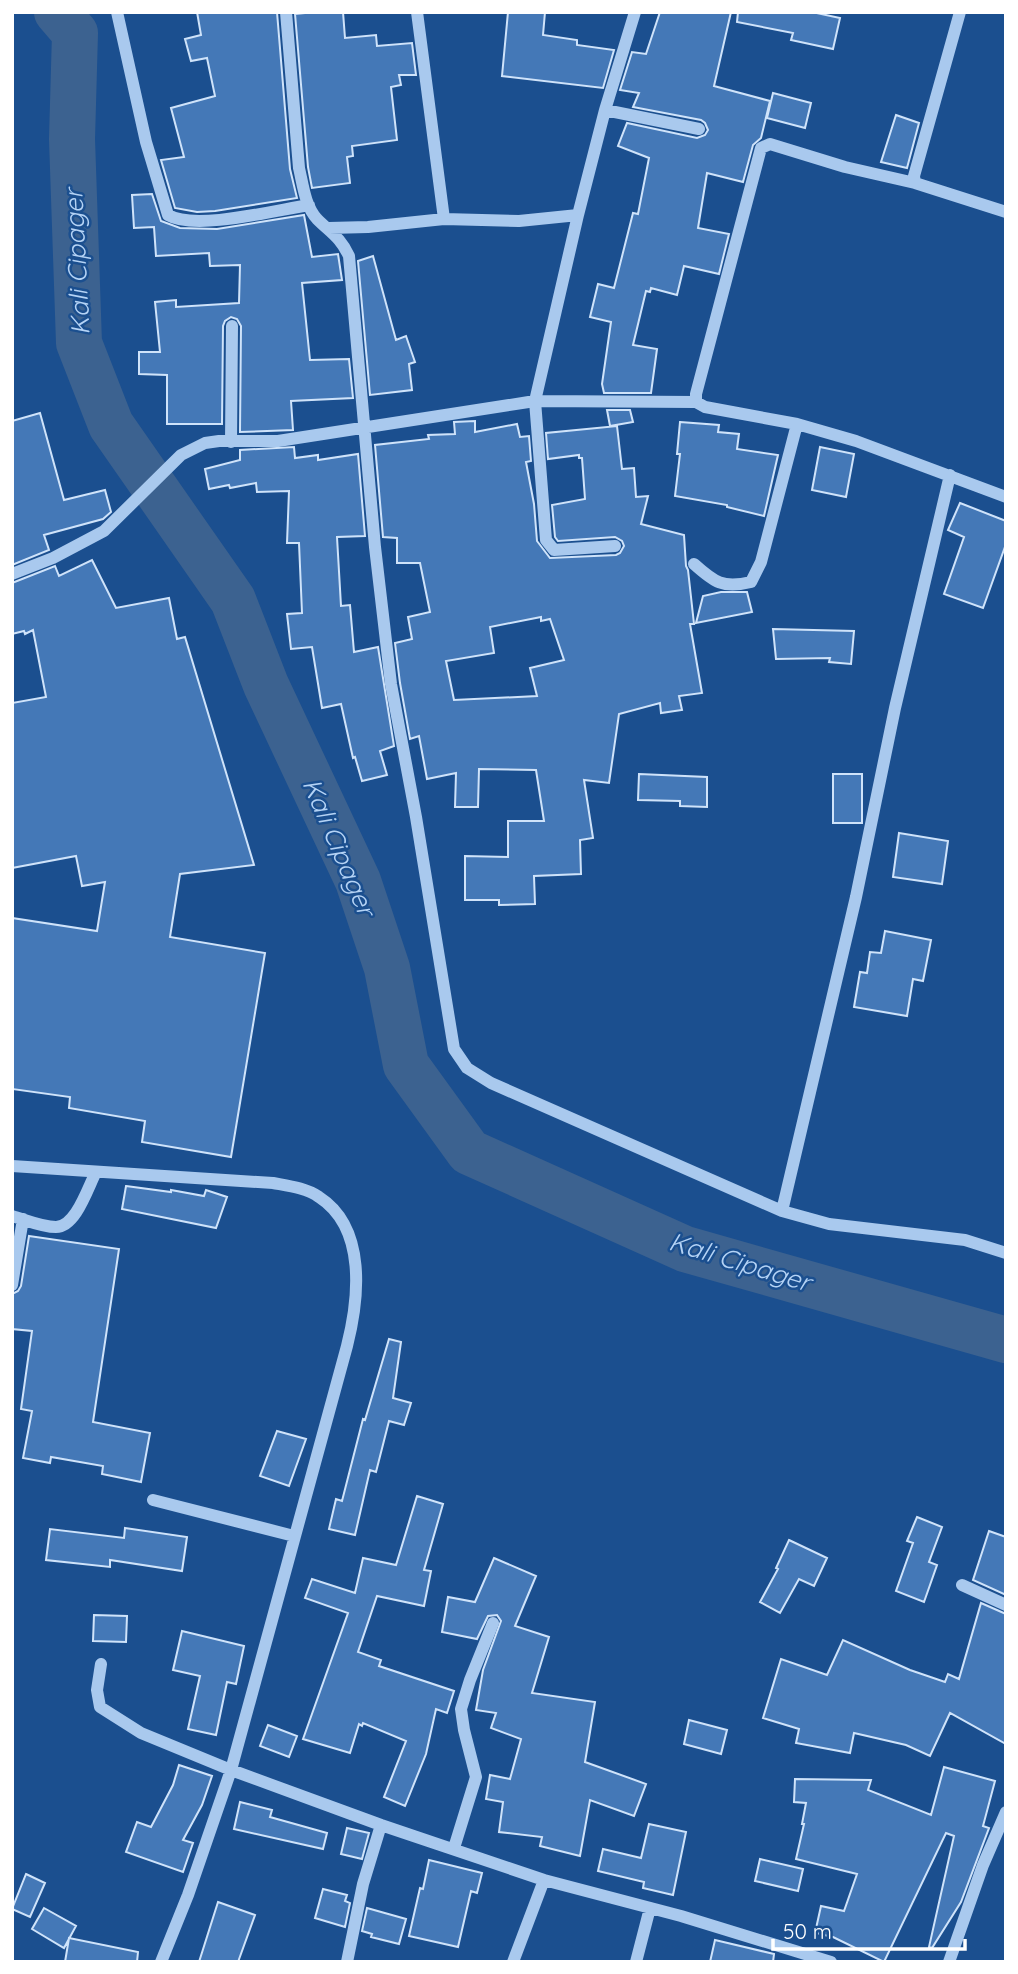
<svg xmlns="http://www.w3.org/2000/svg" width="1018" height="1974" font-family="Quicksand,sans-serif">
<rect width="100%" height="100%" fill="#1b4f8f"/>
<g fill="none" stroke-linecap="round" stroke-linejoin="round">
<path stroke="#3c6290" stroke-width="46" d="M57,12L75,33L72,139L79,343L111,425L233,600L266,685L358,881L387,968L406,1065L469,1152L685,1249L1006,1340"/>
</g>
<path fill="#4478b7" stroke="#cfe3fa" stroke-width="2" fill-rule="evenodd" d="M197,12H277L290,169L297,198L215,211L197,212L175,208L161,160L184,157L171,108L215,96L207,58L191,61L185,39L201,35Z
M315,12H343L345,38L376,35L377,46L412,43L416,75H399L401,85L391,87L397,140L352,146L353,156L347,157L350,183L312,188L308,167L295,14Z
M508,12H545L543,35L577,40V45L614,50L603,88L502,76Z
M660,12H731L714,86L770,101L761,138L753,145L743,182L707,173L698,228L729,234L719,274L684,266L677,295L651,288L650,292L646,291L633,345L657,349L651,393H604L602,384L611,322L590,317L598,284L614,288L633,213L638,214L649,158L618,146L627,123L697,138L705,135L708,130L705,123L701,120L633,107L639,93L620,90L632,52L646,54Z
M738,12H812L840,18L833,49L791,40L793,33L737,22Z
M773,93L811,103L805,128L767,118Z
M896,115L919,123L907,168L881,162Z
M152,194L161,221L180,228L217,229L304,215L312,257L338,254L342,280L302,283L310,360L349,359L353,398L291,401L293,430L240,432L241,326L237,319L231,317L225,321L223,326L222,424H167V375L139,374V352H160L155,302L176,300V307L239,303L240,265L210,266L209,253L156,256L154,227L134,228L132,195Z
M373,256L396,340L406,336L415,362L409,364L412,390L370,395L358,261Z
M607,410H630L633,422L610,426Z
M40,413L64,500L105,490L111,512L103,519L44,535L49,550L12,565V421Z
M475,421V432L517,424L520,437L529,436L531,461L526,462L534,504L537,541L550,558L616,555L620,553L624,546L622,541L615,537L558,541L555,537L552,505L585,499L582,458H579V455L548,459L546,433L617,426L622,469L634,468L636,497L648,496L641,524L684,535L686,566L688,570L694,624H690L702,693L679,696L682,710L661,713L660,703L619,714L609,783L584,780L593,838L580,840L581,874L534,876L535,904L499,905V900H465V856L508,857V821H544L536,770L479,769L478,807H455L456,773L427,779L419,736L410,739L400,683L395,643L412,639L408,617L430,612L420,563H397V538L383,537L375,445L429,439L428,435L455,434L454,422ZM541,617V621L550,619L564,660L530,668L537,696L454,700L446,661L494,653L490,627Z
M680,422L719,425L718,432L739,434L737,449L778,455L764,516L727,507V505L675,496L680,454H677Z
M294,447L295,458L318,455V460L358,454L365,536L337,537L341,606L350,605L354,652L378,647L394,746L380,751L387,775L362,781L355,757L353,758L341,704L322,708L312,647L291,649L287,614L302,613L299,543H287L289,491L257,492L256,483L230,488L229,485L209,489L205,469L240,460V450Z
M820,447L854,454L846,497L812,490Z
M960,503L1006,521V544L983,608L944,594L964,537L948,530Z
M92,560L116,608L169,598L177,639L185,637L254,865L180,874L170,937L265,953L231,1157L142,1142L145,1121L69,1108L70,1097L12,1089V918L97,931L105,882L82,886L76,856L12,868V703L46,697L33,630L25,634L24,631L12,634V583L55,566L59,576Z
M721,592H747L752,612L696,623L703,596Z
M773,629L854,631L851,664L829,662L830,658L776,659Z
M639,774L707,777V807L680,806V801L638,800Z
M833,774H862V823H833Z
M899,833L948,841L942,884L893,877Z
M885,931L931,940L923,981L913,979L907,1016L854,1007L860,972L867,973L870,952L881,953Z
M126,1186L171,1192V1190L204,1196L206,1190L227,1197L216,1228L122,1209Z
M29,1236L119,1249L93,1422L150,1433L141,1482L102,1474L103,1466L51,1457L50,1463L23,1458L32,1411L21,1409L32,1331L12,1329V1294L18,1291L21,1286Z
M389,1339L401,1342L393,1398L411,1403L404,1425L389,1421L376,1472L370,1470L355,1535L329,1529L336,1499L342,1501L363,1419L365,1420Z
M277,1431L306,1439L289,1486L260,1476Z
M417,1496L443,1504L424,1570L431,1571L424,1606L377,1596L358,1652L381,1660L379,1666L454,1691L447,1713L436,1709L426,1754L405,1806L384,1797L406,1741L363,1723L362,1726L359,1724L350,1753L303,1739L348,1613L305,1598L312,1579L355,1593L363,1558L396,1565Z
M917,1517L942,1527L929,1562L937,1565L924,1602L896,1591L913,1543L907,1541Z
M125,1528L187,1537L182,1571L110,1560V1567L46,1560L50,1529L124,1538Z
M989,1531L1006,1537V1595L973,1580Z
M789,1540L827,1558L814,1586L799,1579L780,1613L760,1602L778,1569L776,1568Z
M494,1558L536,1576L515,1626L549,1637L532,1693L595,1702L585,1762L646,1784L634,1816L590,1800L580,1856L540,1846L542,1837L499,1832L503,1802L486,1799L490,1775L510,1779L521,1739L491,1728L496,1713L476,1710L483,1670L501,1621L497,1615L488,1616L477,1639L442,1632L448,1597L475,1602Z
M981,1603L1006,1614V1744L950,1713L930,1756L906,1745L854,1733L850,1753L796,1743L799,1729L763,1718L781,1659L827,1675L843,1640L910,1670L945,1682L948,1674L959,1679Z
M94,1615L127,1616L126,1642L93,1641Z
M182,1631L244,1646L236,1684L227,1682L216,1735L188,1729L200,1676L173,1670Z
M689,1720L727,1730L721,1754L684,1744Z
M268,1725L297,1736L289,1757L260,1746Z
M179,1765L212,1776L202,1805L183,1840L193,1843L183,1872L126,1852L137,1822L151,1827L173,1785Z
M944,1767L995,1781L983,1826L989,1828L961,1902L932,1948L929,1947L954,1836L946,1833L884,1962L833,1937L815,1933L821,1906L844,1911L857,1874L796,1859L804,1824H802L806,1803L794,1802L795,1779L871,1780L868,1790L931,1815Z
M240,1802L272,1810L270,1817L327,1833L323,1849L234,1829Z
M649,1824L686,1832L673,1895L643,1888L644,1882L598,1871L603,1849L641,1858Z
M347,1828L369,1833L362,1859L341,1854Z
M760,1859L803,1869L798,1891L755,1881Z
M429,1860L482,1873L477,1893L471,1891L458,1947L409,1936L420,1888L423,1889Z
M26,1874L45,1883L30,1917L12,1909Z
M323,1889L347,1895L345,1901L350,1903L345,1927L315,1918Z
M218,1902L255,1915L238,1962H199Z
M44,1908L76,1926L64,1948L32,1929Z
M367,1908L406,1919L399,1944L371,1937L372,1934L362,1931Z
M69,1938L138,1952L137,1962H65Z
M715,1940L774,1954L773,1962H710Z"/>
<g fill="none" stroke-linecap="round" stroke-linejoin="round">
<path stroke="#a9c9ee" stroke-width="12" d="M117,12L146,142L168,215C195,231 276,210 309,205
M286,12L299,168C303,185 305,206 317,219C331,233 340,237 349,256L375,547L391,684L416,817L454,1049L467,1068L491,1083L782,1211L829,1224L965,1240L1006,1253
M417,12L444,219
M960,12L914,176L915,183L1006,212
M605,110L699,129
M329,228L368,227L444,219L519,221L578,215
M696,402V394L761,148L770,144L845,167L915,183
M231,442L232,326
M615,546L554,550L546,540L535,401L578,215L605,110L635,12
M694,564C714,582 723,589 751,582L761,562L797,424
M12,574L53,558L104,531L181,455L205,443L219,441H278L535,401L696,402L705,407L797,424L856,441L1006,497
M12,1166L273,1183C289,1186 306,1188 319,1197C367,1228 359,1299 347,1346L231,1770L188,1895L161,1962
M782,1211L856,897L895,708L950,475
M12,1216C26,1220 42,1227 56,1227C76,1227 88,1187 96,1172
M12,1285L23,1219
M153,1500L294,1536
M962,1585L1006,1605
M101,1664L97,1690L100,1707L141,1733L231,1770L381,1825L544,1880L681,1916L831,1962
M454,1848L476,1777L464,1730L461,1709L470,1680L493,1623
M347,1962L363,1884L381,1825
M513,1962L544,1880
M636,1962L650,1908
M949,1962L983,1865L1006,1812"/>
</g>
<g text-anchor="middle" stroke-width="5" stroke-linejoin="round" paint-order="stroke">
<g font-size="26" font-style="italic" fill="#b5d3f5" stroke="#1b4f8f">
<text transform="translate(77 262) rotate(-93)" y="9">Kali Cipager</text>
<text transform="translate(339 847) rotate(67)" y="9">Kali Cipager</text>
<text transform="translate(740 1262) rotate(17)" y="9">Kali Cipager</text>
</g>
</g>
<rect width="1018" height="1974" fill="none" stroke="#ffffff" stroke-width="28"/>
<path d="M773 1939v10h192v-10" fill="none" stroke="#ffffff" stroke-width="3.5"/>
<text x="783" y="1939" font-size="21" fill="#ffffff" stroke="#1b4f8f" stroke-width="5" paint-order="stroke">50 m</text>
</svg>
